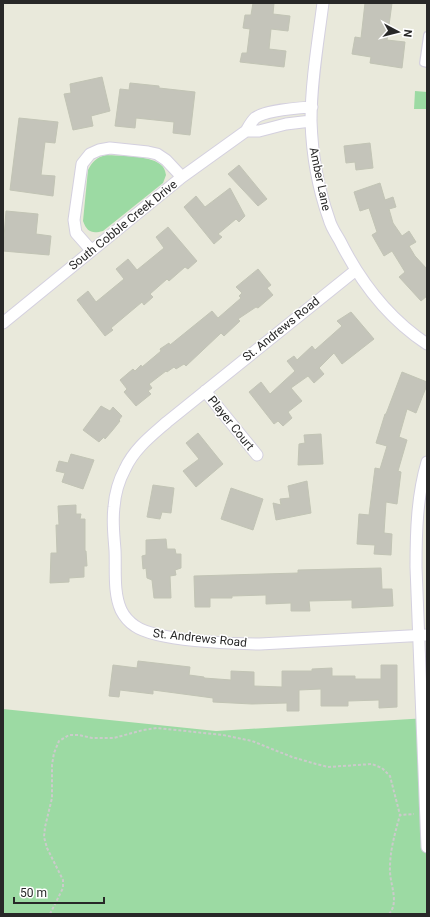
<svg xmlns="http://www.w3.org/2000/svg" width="430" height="917" font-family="Roboto,sans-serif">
<rect width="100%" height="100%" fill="#e9e9db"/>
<path fill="#9cdaa3" d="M415,91L427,92V109H414Z
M106,155C120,156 148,155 160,164C164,167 165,170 166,175L163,183L103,231C92,234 87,232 83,221L88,170C92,162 97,157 106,155Z
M3,709L216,731L427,718V914H3Z"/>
<path fill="#c4c4ba" stroke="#c2c4b5" d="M253,3H274L273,14L290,16L288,31L271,29L269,49L286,51L284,67L240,62L242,53H247L250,29L243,28L245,15H251Z
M365,3H392L387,40L405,42L402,68L370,63L371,57L352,54L355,37L361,38Z
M102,77L110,111L91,116L93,126L73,130L64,94L71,93L70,84Z
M130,83L159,86V88L195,92L190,135L173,133L174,122L136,118L135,128L115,126L120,89L129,90Z
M19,118L58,122L55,143L45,142L41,175L55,176L53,196L10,190Z
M370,143L373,168L356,170L355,162L346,163L344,146Z
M239,165L267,199L258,206L228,174Z
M380,183L385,200L393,197L396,207L389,209L393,223L402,236L409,231L416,242L409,246L415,256L427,269V296L421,301L399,277L405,272L392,251L384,256L372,235L377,232L369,208L360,211L354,192Z
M230,188L245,216L239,222L236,219L218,234L222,237L214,244L184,207L196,196L205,207Z
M6,211L38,214L36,234L51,236L49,255L3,251Z
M168,227L197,261L188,269L185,267L169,281L167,279L150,294L153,297L144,305L142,302L111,328L113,330L105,336L77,300L88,291L96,302L124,279L116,269L128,259L137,270L164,248L156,237Z
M258,269L271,285L267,288L273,295L258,308L256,307L238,319L240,321L224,336L221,333L186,366L184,364L176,369L174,367L167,372L166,371L149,384L152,388L148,391L151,394L136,406L124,392L127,389L120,380L133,369L135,371L141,365L142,367L161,351L160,349L169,343L170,345L212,311L218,318L241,298L239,296L242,293L236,287Z
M351,312L374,339L342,364L334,353L319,368L324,374L314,383L308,376L291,388L302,401L288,412L292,418L283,426L278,421L274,424L249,392L261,382L270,394L295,371L287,361L294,356L297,360L312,346L315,350L342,326L337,321Z
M402,372L427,382V385L416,413L407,409L399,437L407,440L398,471L401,472L397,504L386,502L384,533L392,534L391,555L374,554L375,545L357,544L359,514L369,515L375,468L380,469L387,446L376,443L385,414H386Z
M101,406L110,411L113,407L122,416L119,420L120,421L112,431L105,439L104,437L99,442L83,430Z
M198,433L223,464L196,487L183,471L199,459L186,443Z
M321,434L323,464L298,465L299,444L305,443L304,435Z
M71,454L94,460L83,489L62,482L65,473L56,471L59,461L68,463Z
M307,481L311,513L276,520L273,503L281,505L280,499L290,498L288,486Z
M153,485L174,488L171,513L162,512L160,519L147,517Z
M231,488L263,499L253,530L221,519Z
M76,505V514H81L80,519H85V551H86L87,566H84V577L69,578V582L50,583L51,553H57L56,525H59L58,506Z
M166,539L167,549H175L176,554H181V568L175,570L176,575L170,576L171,598H154L152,580L147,578L146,568L143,569L142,556L146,555V540Z
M381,568L382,589H392L393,606L352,608V600L309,601L310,611H291V603L266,604V595L232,596V598H210V607H195L194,576L298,573V570Z
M138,661L190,667L189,675L204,677V678L231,680V671L254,672V686L282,687V671H312V669L332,668V676H355V679H381V665H397V707L379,708V700L348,701V706H321V689L299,690V711H287V703L252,704L213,702V698L153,690V694L120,690L119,697L109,696L113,665L137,668Z"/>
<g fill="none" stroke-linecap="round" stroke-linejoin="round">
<defs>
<path id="service" d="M427,35L423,63L427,64"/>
<path id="minor" d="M323,3C318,42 311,82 311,121C312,154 318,188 329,219C331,227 336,234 340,241C360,281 389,319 427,344
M246,131H259L286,124L311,121
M91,250L76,233L74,220L82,164L90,154L99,150L110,148L148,152L157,154L166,160L182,177
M356,270L167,422C151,436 134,449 125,469C119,480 115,494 114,507C112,521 114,536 115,550C116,569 113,592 121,610C124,616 129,622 135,626C156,641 233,644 260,644L427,635
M3,323L182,177L246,131C249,126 251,122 255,118C266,110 298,108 312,107
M205,391L257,455
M427,462C417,496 416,532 416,567L427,847"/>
</defs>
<use href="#service" stroke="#d4d0df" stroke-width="8"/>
<use href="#minor" stroke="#d4d0df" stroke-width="13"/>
<path stroke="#cbcbcb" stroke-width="2" stroke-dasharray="3 2" stroke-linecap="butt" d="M50,914L63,888V880L47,848L44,837L45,827L52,798V765L54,753L59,741L69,735H79L92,738H114L143,730L157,728L223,735L252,741L292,757L316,764L328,767L372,764L382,768L390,776L400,815
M389,914C400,902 389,883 390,868C390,850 395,833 400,815L414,814"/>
<use href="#service" stroke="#fff" stroke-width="5.5"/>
<use href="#minor" stroke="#fff" stroke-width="11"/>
</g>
<g text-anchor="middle" stroke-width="3" stroke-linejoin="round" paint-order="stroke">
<g font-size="12" fill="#282828" stroke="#fff">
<text transform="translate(320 179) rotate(78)" y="4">Amber Lane</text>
<text transform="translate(123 225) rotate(-39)" y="4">South Cobble Creek Drive</text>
<text transform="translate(281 329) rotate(-39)" y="4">St. Andrews Road</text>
<text transform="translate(231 423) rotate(51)" y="4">Player Court</text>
<text transform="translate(200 638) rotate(6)" y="4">St. Andrews Road</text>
</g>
</g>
<rect width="430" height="917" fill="none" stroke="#282828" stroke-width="8"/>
<g transform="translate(398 32) rotate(97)" stroke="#ffffff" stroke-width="3" paint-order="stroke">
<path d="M0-3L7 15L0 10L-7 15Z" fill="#282828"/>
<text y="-6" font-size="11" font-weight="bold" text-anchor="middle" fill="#282828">N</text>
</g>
<path d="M14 897v6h90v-6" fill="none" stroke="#282828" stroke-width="2"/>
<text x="20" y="897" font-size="12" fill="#282828" stroke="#ffffff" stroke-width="3" paint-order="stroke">50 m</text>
</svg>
